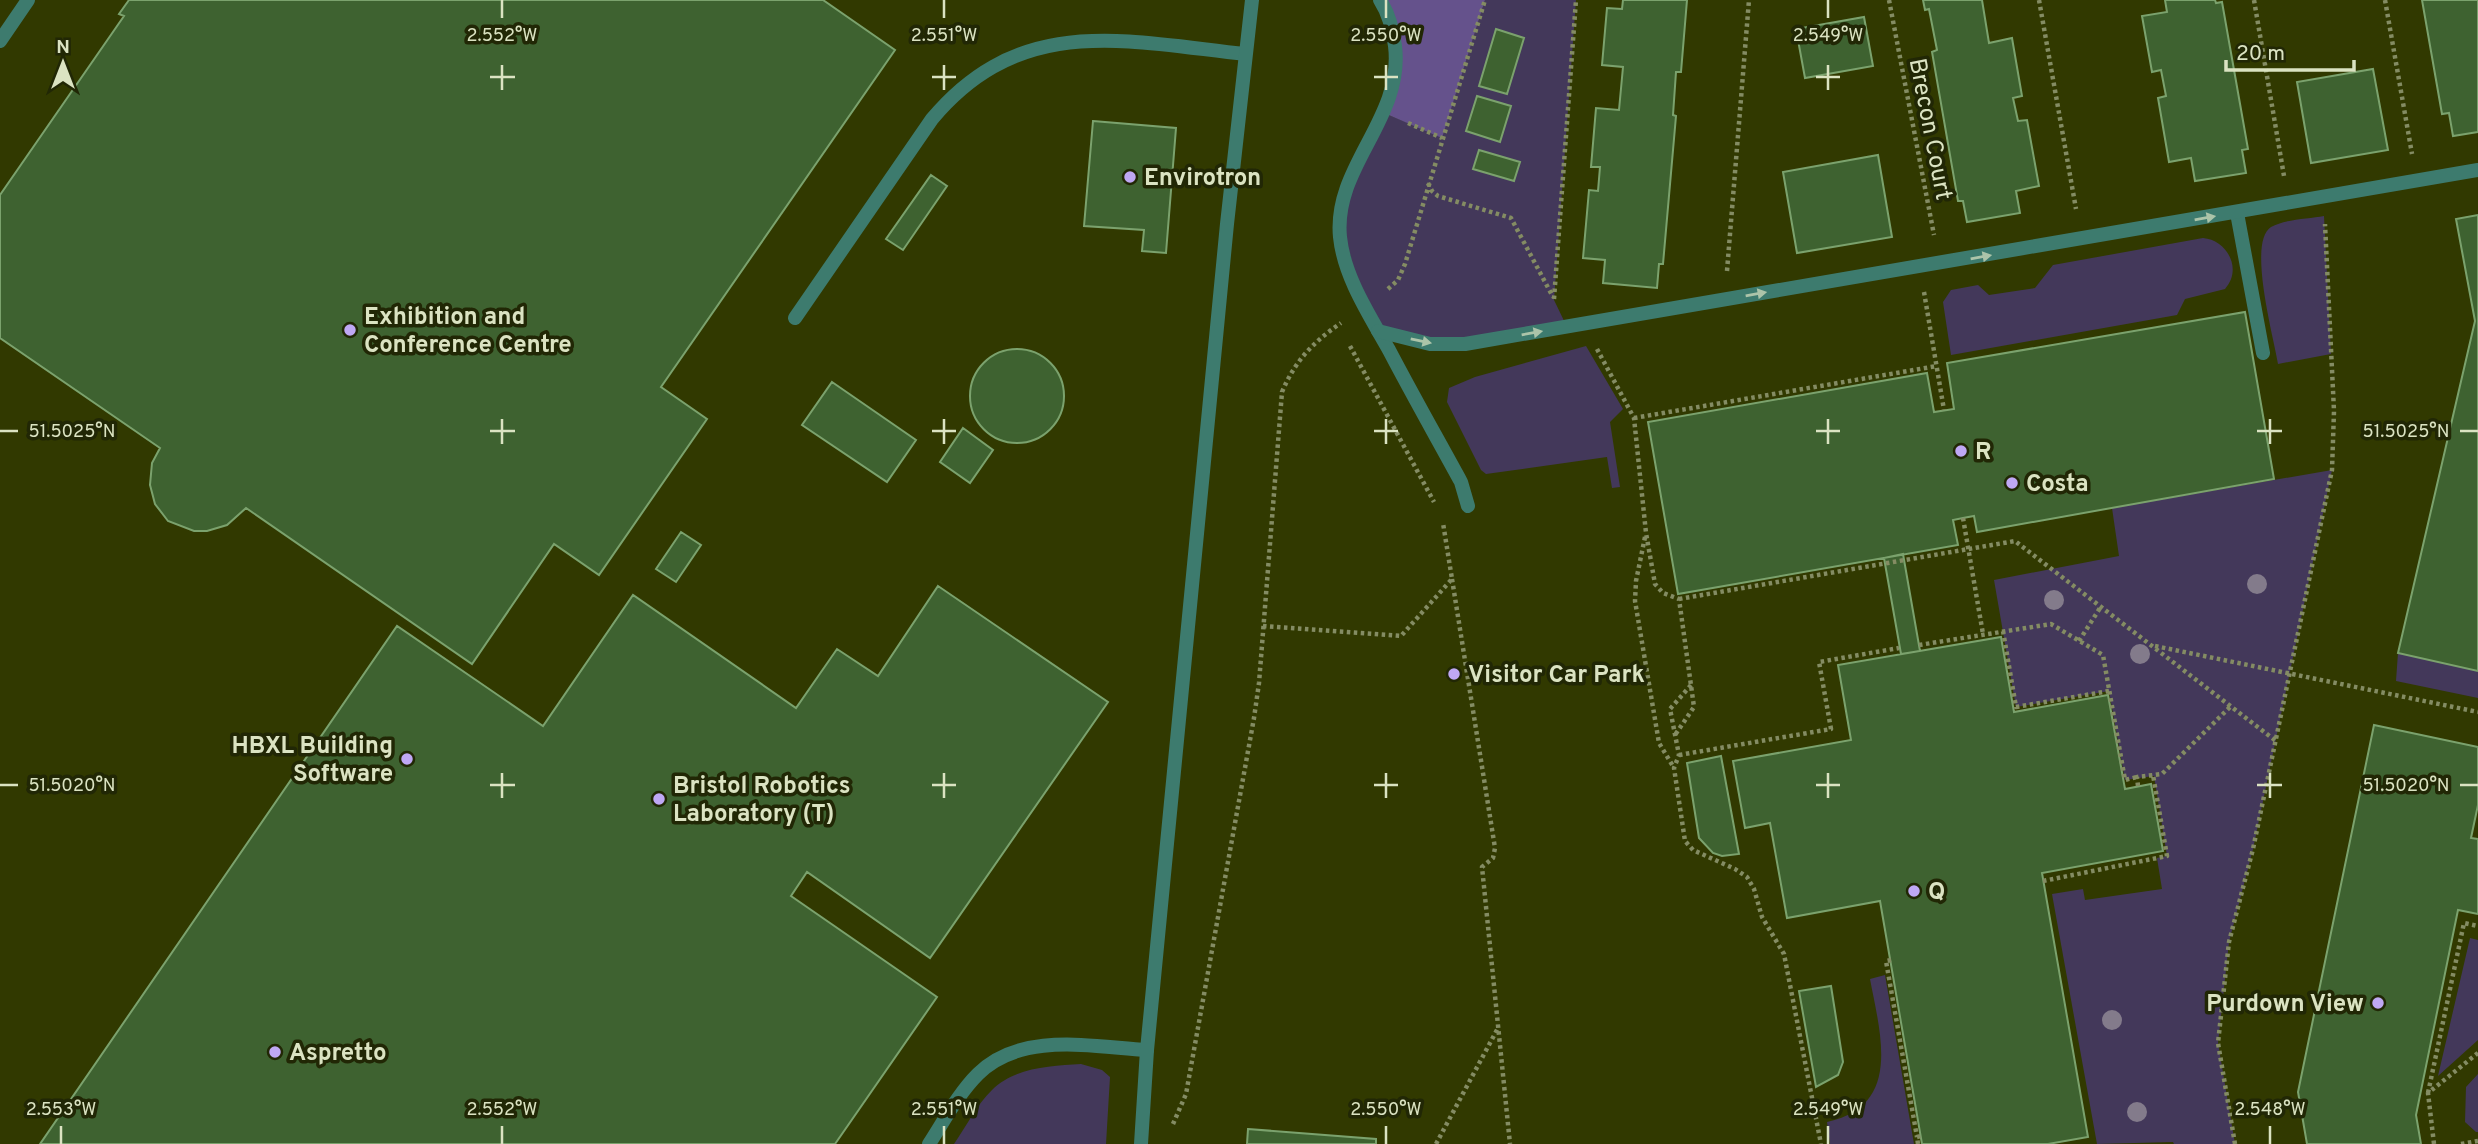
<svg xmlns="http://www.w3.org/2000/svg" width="2478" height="1144" font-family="Overpass,sans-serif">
<rect width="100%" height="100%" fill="#2a3100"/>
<path fill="#313900" d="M0,0H2478V1144H0Z"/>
<path fill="#43385a" d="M1485,0H1576L1554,300L1567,327L1465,344L1378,331L1364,306L1340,218L1384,113L1442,137Z
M2324,216L2331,354L2278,364C2274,338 2247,242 2271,227C2285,219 2309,219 2324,216Z
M2203,238C2227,240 2243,269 2225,289L2185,299L2177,315L1951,355L1943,302L1951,290L1978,285L1989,295L2035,288L2053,265Z
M1586,346L1623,409L1610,422L1620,487L1612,488L1607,457L1486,474L1481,470L1447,402L1449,388L1475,377Z
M2332,470L2253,849L2229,942L2218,1043L2235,1144H2174L2173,1142L2097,1144L2052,894L2083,889L2085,900L2162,889L2157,858L2167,856L2154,776L2125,780L2109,691L2016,707L1994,580L2119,556L2112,508Z
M2398,653L2478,671V698L2396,681Z
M2470,938L2478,940V1040L2438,1076Z
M1885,975L1914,1144H1830L1827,1122C1903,1106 1880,1033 1870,979Z
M1081,1064L1102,1070L1110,1077L1106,1144H954C966,1127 977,1104 992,1090C1015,1067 1051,1066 1081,1064Z
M2478,1074V1132H2476L2465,1122L2466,1087Z"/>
<path fill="#65528c" d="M1380,0H1485L1442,138L1384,113L1395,77Z"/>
<path fill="#3e6230" stroke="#7ba26d" stroke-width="2" d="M129,0H823L895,50L661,387L707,419L599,575L554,544L472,664L246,508L227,525L207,531H194L168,521L155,504L150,485L152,463L160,448L0,338V195L124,16L119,14Z
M1623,0H1687L1681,72H1676L1673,115L1676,116L1663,264H1659L1657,288L1603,283L1605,260L1583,258L1589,190L1598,191L1600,167H1591L1596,108L1619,110L1623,67L1602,65L1607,8L1622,9Z
M1923,0H1982L1989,43L2012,38L2022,96L2013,98L2018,121L2027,120L2039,186L2016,191L2020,213L1967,222L1963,201H1958L1932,52L1937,50L1929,9L1925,10Z
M2165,0H2215L2216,3L2222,2L2248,149L2242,150L2246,173L2195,181L2191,158L2169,162L2158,98L2166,96L2161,70L2152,72L2142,16L2167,12Z
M2422,0H2478V132L2453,136L2449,113L2442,114Z
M1864,17L1873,66L1805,78L1796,29Z
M1496,29L1524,38L1507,94L1479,86Z
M2373,69L2388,150L2311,163L2297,82Z
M1477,96L1511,106L1500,142L1466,131Z
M1093,121L1176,128L1166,253L1142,251L1144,230L1084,226Z
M1479,150L1520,162L1514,181L1473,169Z
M1878,155L1892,237L1797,253L1783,172Z
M931,175L947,186L903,250L886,239Z
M2478,215V671L2398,653L2475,321L2456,219Z
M2245,312L2274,479L1977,532L1974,516L1963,518L1953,520L1958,545L1678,594L1648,422L1927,373L1934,412L1954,409L1947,363Z
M970 396a47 47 0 1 1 94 0a47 47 0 1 1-94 0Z
M832,382L916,440L887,482L802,425Z
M963,428L993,450L970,483L940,462Z
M681,532L701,545L676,582L656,569Z
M1903,554L1920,651L1901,654L1884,558Z
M938,586L1108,702L930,958L807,872L791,896L937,997L835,1144H40L397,626L543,726L633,595L796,708L837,649L878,676Z
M2001,637L2014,712L2108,695L2125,789L2151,784L2163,851L2042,873L2088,1137L2048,1144H1922L1880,901L1787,918L1770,823L1745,828L1733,761L1851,740L1838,665Z
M2374,725L2478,747V805L2471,838L2478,839V914L2458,910L2416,1115L2421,1144H2307L2298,1092Z
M1721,756L1739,854L1722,856L1713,853L1699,838L1687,763Z
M1831,986L1843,1062L1838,1075L1816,1087L1799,991Z
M1248,1129L1376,1139V1144H1247Z"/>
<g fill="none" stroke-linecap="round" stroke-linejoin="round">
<path stroke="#848c63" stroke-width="4.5" stroke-dasharray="3.5 3.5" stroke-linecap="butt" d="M1889,0L1934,235
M2039,0L2076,209
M2254,0L2284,176
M2385,0L2412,154
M1408,123L1442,138
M1428,183L1432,191L1438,196L1511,218L1553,297
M1727,271L1749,0
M1388,289L1398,280L1405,264L1485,0
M1924,292L1944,410
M1554,299L1576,0
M1350,346L1434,502
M1597,349L1634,418L1646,533L1655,584L1663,593L1679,599L1694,707L1675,735
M1634,418L1937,366
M1963,518L1983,634
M1645,537L1636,581L1635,601L1659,743L1674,768
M1452,579L1495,848L1493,858L1482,867L1510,1144
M1679,599L2015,541L2276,741
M1263,626L1401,636L1452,579L1443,523
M2003,631L2016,707L2109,691
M2079,641L2100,608
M1919,645L2051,624L2103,655L2125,780L2137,777
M2155,646L2478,712
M1691,685L1670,709L1679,755L1674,768L1685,841L1693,850L1735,869L1747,877L1754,889L1762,917L1784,954L1821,1144
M1679,755L1831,729L1819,662L1899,648
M2138,786L2137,777L2162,774L2232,705
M2043,881L2167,856L2153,775
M1891,960L1886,961L1917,1137
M2428,1093L2464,923L2478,926
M1173,1124L1186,1094L1254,718L1259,683L1282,392C1295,361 1313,342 1341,323
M1436,1144L1498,1028
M1918,1144L1917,1137L1921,1136
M2235,1144L2218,1043L2229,942L2253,849L2332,470L2334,411L2325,224
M2434,1144L2428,1093L2478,1053
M2461,1144L2478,1141"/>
<path stroke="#3d7b6e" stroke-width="14" d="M1380,0C1389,14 1393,30 1395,46C1404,119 1333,166 1340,237C1344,277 1370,316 1389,350C1412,394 1437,438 1461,482L1468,506
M0,41L28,0
M2237,213L2263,353
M795,318L932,119C1021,13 1124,41 1245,54
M929,1144C944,1121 958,1094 978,1074C1021,1031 1093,1047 1147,1050"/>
<path stroke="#3d7b6e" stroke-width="14" d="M1378,331L1430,344H1465L2478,170
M1141,1144L1147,1050L1227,224L1252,0"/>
</g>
<g fill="#837b8b">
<circle cx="2257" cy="584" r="10"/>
<circle cx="2054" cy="600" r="10"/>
<circle cx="2140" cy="654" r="10"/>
<circle cx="2112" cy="1020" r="10"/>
<circle cx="2137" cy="1112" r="10"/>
</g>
<defs><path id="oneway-solid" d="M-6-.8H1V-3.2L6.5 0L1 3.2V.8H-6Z" transform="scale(1.75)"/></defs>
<g fill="#acc4a9">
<use href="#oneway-solid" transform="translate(2205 218) rotate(-10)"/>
<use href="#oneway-solid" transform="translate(1981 257) rotate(-10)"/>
<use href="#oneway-solid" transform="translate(1756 294) rotate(-10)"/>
<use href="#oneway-solid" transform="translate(1532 333) rotate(-10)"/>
<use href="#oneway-solid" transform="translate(1421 341) rotate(12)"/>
</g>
<path fill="none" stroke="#dbe3c2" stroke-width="2.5" d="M502,0V18M944,0V18M1386,0V18M1828,0V18M502,65V90M944,65V90M1386,65V90M1828,65V90M490,77H515M932,77H956M1374,77H1398M1816,77H1840M502,419V444M944,419V444M1386,419V444M1828,419V444M2270,419V444M0,431H18M490,431H515M932,431H956M1374,431H1398M1816,431H1840M2257,431H2282M2460,431H2478M502,773V798M944,773V798M1386,773V798M1828,773V798M2270,773V798M0,785H18M490,785H515M932,785H956M1374,785H1398M1816,785H1840M2257,785H2282M2460,785H2478M61,1126V1144M502,1126V1144M944,1126V1144M1386,1126V1144M1828,1126V1144M2270,1126V1144"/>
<g fill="#bfa8f4" stroke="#212705" stroke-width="2.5">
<circle cx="1130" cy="177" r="7"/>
<circle cx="350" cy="330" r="7"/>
<circle cx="1961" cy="451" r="7"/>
<circle cx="2012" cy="483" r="7"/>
<circle cx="1454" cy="674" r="7"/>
<circle cx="407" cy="759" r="7"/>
<circle cx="659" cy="799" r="7"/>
<circle cx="1914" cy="891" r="7"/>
<circle cx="2378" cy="1003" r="7"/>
<circle cx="275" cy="1052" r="7"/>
</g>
<g text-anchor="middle" stroke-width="7" stroke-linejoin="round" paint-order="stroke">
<g font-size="24" fill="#dbe3c2" stroke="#212705">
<text transform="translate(1931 129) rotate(79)" y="8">Brecon Court</text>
</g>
<g font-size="24" font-weight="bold" fill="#dbe3c2" stroke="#212705" text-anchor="start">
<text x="1144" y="185">Envirotron</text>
<text x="364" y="324">Exhibition and<tspan x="364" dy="28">Conference Centre</tspan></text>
<text x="1975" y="459">R</text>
<text x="2026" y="491">Costa</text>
<text x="1468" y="682">Visitor Car Park</text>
<text x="393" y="753" text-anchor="end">HBXL Building<tspan x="393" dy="28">Software</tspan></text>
<text x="673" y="793">Bristol Robotics<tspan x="673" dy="28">Laboratory (T)</tspan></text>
<text x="1928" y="899">Q</text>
<text x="2364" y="1011" text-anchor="end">Purdown View</text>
<text x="289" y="1060">Aspretto</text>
</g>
</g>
<g font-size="18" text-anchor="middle" fill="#dbe3c2" stroke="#212705" stroke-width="7" stroke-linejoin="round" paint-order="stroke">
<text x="502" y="41">2.552°W</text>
<text x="944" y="41">2.551°W</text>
<text x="1386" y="41">2.550°W</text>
<text x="1828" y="41">2.549°W</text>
<text x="72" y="437">51.5025°N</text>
<text x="2406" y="437">51.5025°N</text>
<text x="72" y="791">51.5020°N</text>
<text x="2406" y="791">51.5020°N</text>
<text x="61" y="1115">2.553°W</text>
<text x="502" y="1115">2.552°W</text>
<text x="944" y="1115">2.551°W</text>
<text x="1386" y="1115">2.550°W</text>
<text x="1828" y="1115">2.549°W</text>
<text x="2270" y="1115">2.548°W</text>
</g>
<g transform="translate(63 63)" stroke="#212705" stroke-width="5" paint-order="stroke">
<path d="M0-5L12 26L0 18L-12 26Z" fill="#dbe3c2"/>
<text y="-10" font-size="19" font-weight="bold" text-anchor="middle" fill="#dbe3c2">N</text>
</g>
<path d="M2226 60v10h128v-10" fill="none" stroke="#dbe3c2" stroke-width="3.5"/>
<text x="2236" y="60" font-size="21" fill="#dbe3c2" stroke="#212705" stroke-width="5" paint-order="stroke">20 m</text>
</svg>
